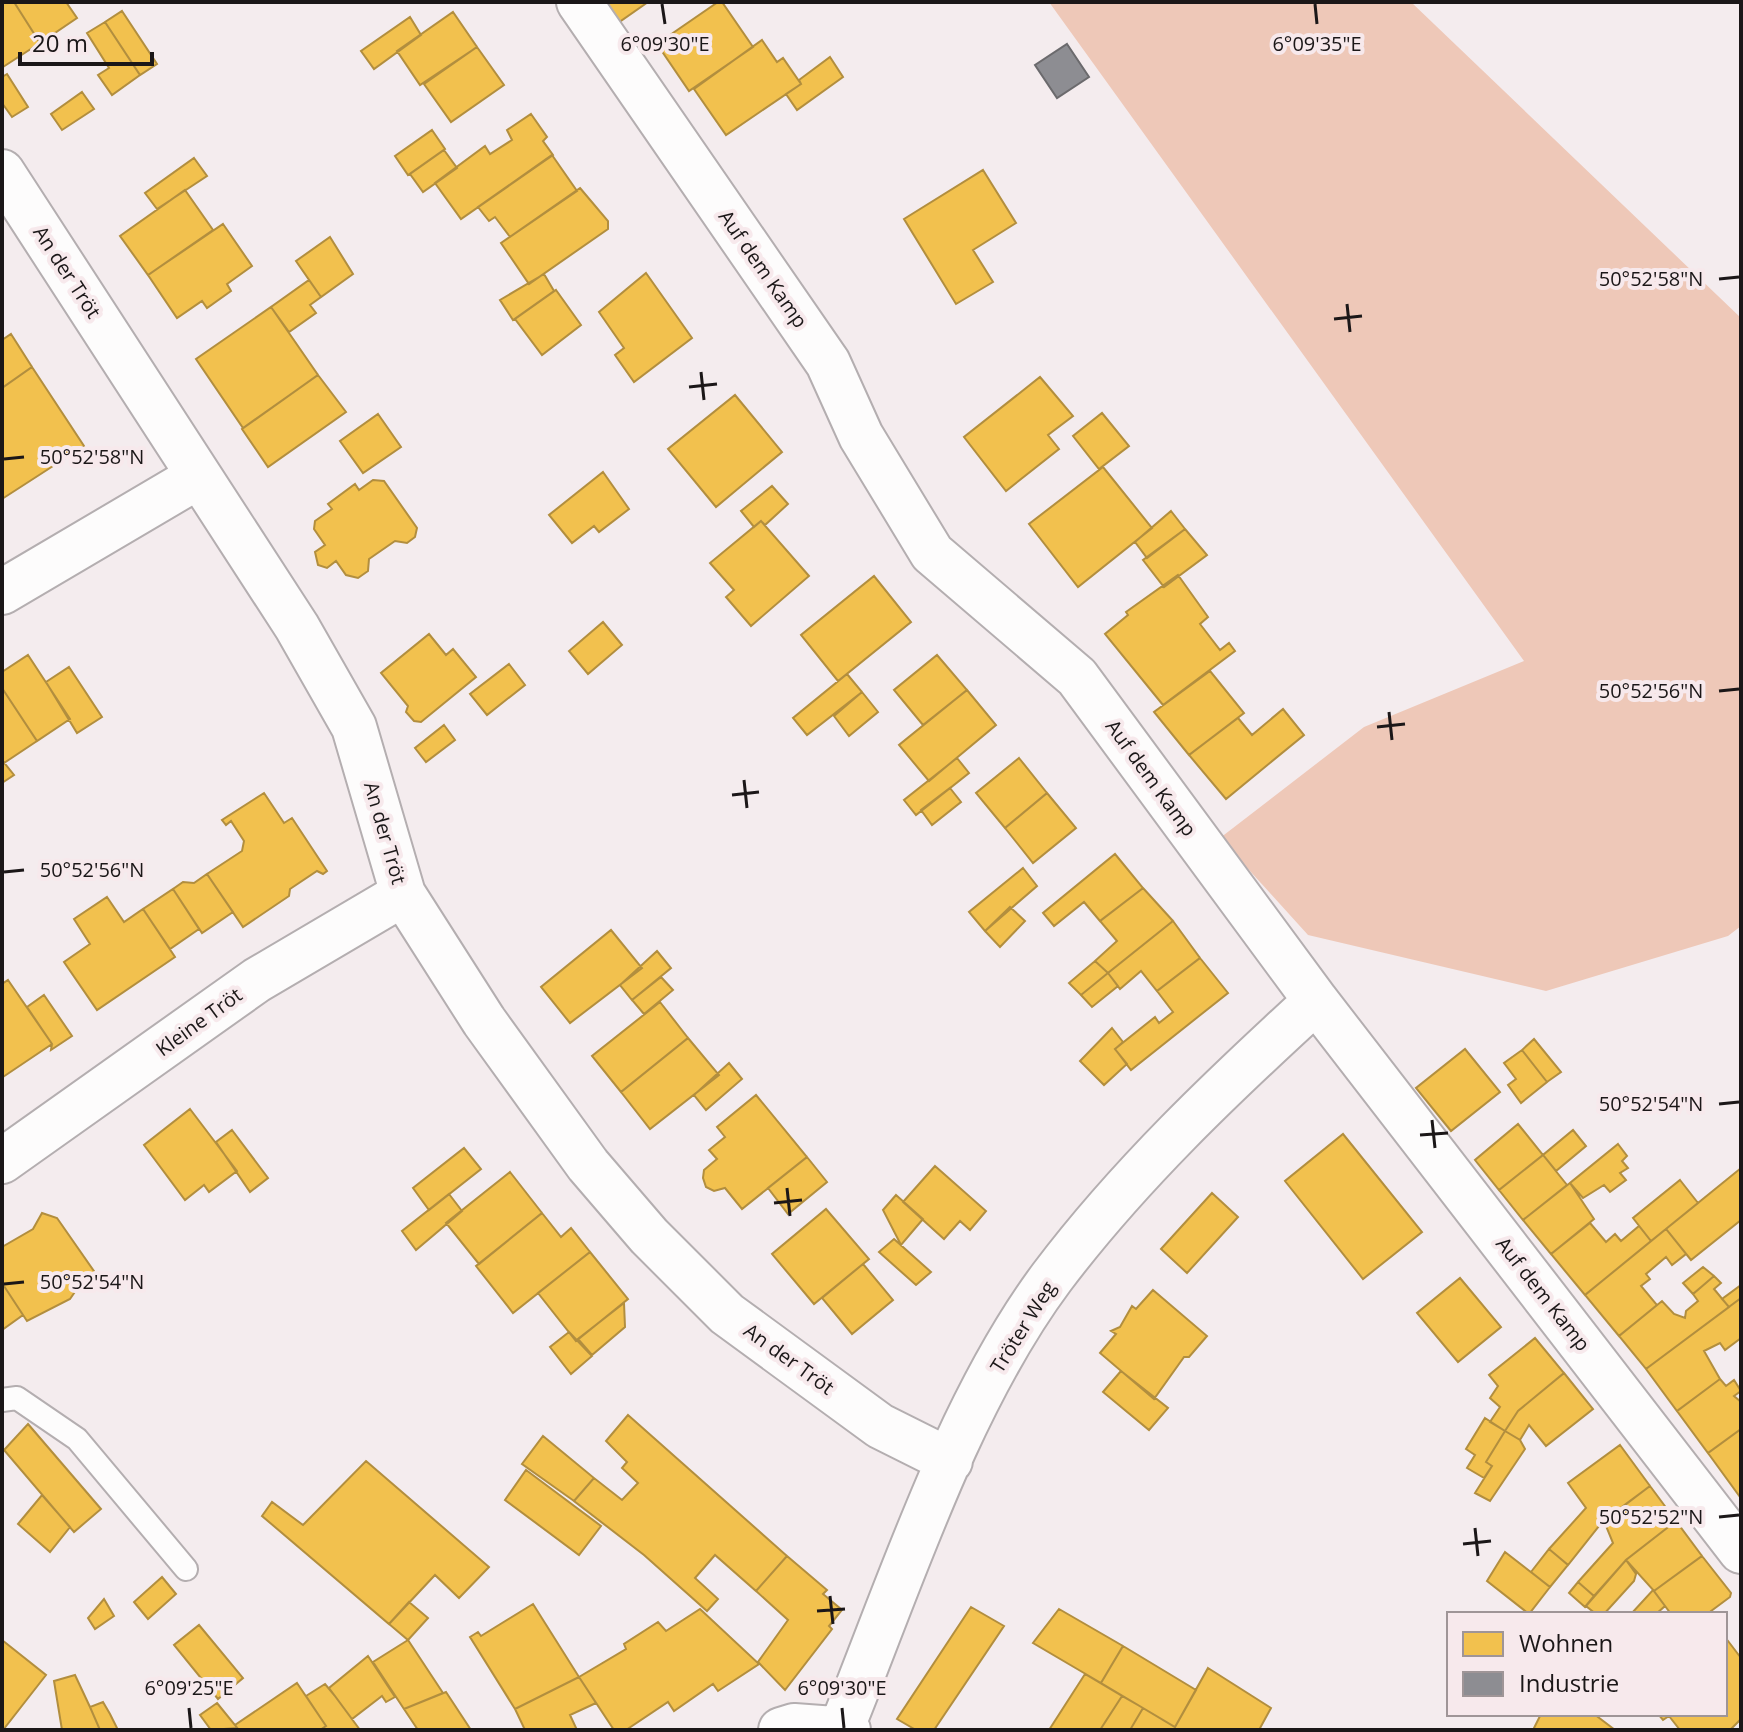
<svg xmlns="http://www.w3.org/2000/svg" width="1743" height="1732" font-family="'Open Sans',sans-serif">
<rect width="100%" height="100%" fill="#f4ecee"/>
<path fill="#eec8b8" d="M1049,2H1411L1741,318V926L1728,936L1546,991L1308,935L1220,838L1364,727L1524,661Z"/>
<path fill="#f2c14e" stroke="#b28e3e" stroke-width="2" d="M2,2H14L40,43L3,67Z
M14,2H66L77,18L40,43Z
M599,2H648L615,25Z
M718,2H722L753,47L689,91L657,44Z
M122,11L157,64L140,75L105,22Z
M453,12L477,47L420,85L397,51Z
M410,17L421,35L374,69L361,51Z
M105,22L140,75L112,95L98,75L109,68L87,33Z
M762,40L777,62L783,58L801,84L726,135L694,89Z
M477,47L504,85L451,122L424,84Z
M830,57L843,77L797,110L786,94L801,84L799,80Z
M7,74L28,107L12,117L2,103V77Z
M82,92L94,109L62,130L51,114Z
M531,114L547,137L543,141L553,155L461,219L435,183L485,146L490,154L512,140L507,130Z
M432,130L445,149L408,175L395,156Z
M444,150L457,168L423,192L410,174Z
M552,155L577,191L510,237L495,217L489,221L478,207Z
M194,158L207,176L157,209L145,193Z
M983,170L1016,223L973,250L993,282L956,304L904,219Z
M580,188L608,221V229L529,284L501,243Z
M185,190L213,230L148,275L120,236Z
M223,224L252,266L227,284L231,291L207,308L202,301L177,318L148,275Z
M330,237L353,274L321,297L296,261Z
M646,273L692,338L634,382L615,355L624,348L599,312Z
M544,274L554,291L513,320L500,300Z
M309,280L321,297L310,305L316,313L289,332L271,307Z
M556,290L581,325L542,355L515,319Z
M271,307L318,375L243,428L196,359Z
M11,334L32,367L2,388V340Z
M32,367L84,446L2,499V388Z
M318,375L346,412L268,467L242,429Z
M1040,377L1073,416L1048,435L1059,449L1006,491L964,437Z
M735,395L782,452L716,507L668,449Z
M1102,413L1129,446L1099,469L1073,436Z
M378,414L401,447L363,473L340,441Z
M1103,467L1152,528L1078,587L1029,524Z
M603,472L629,509L599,532L594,526L572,543L549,515Z
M373,480L384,481L417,528L415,537L407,543L395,541L369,559L368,571L358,578L346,575L336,561L327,568L318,565L315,552L325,545L314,529L315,521L332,509L328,504L355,484L359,490Z
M772,486L788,504L765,525L761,521L754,527L741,511Z
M1171,511L1185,529L1147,558L1135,542Z
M761,521L809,576L751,626L726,597L734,590L710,563Z
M1185,529L1207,555L1164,587L1143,560Z
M1178,575L1208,617L1200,624L1220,650L1229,643L1235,651L1163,705L1105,634L1128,615L1126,612Z
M874,576L911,622L838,681L801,635Z
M603,622L622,645L588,674L569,651Z
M429,634L446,655L453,649L476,677L421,722L414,721L406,712L408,706L381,673Z
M28,655L70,719L37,741L2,688V672Z
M937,655L967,690L923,725L894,690Z
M509,664L525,685L487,715L470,694Z
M69,667L102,717L77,733L46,682Z
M1210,671L1244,713L1189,755L1154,712Z
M847,674L862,692L807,735L793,718Z
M2,688L37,741L4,763L2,760Z
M967,690L996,725L929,781L899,745Z
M862,692L878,712L849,736L834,716Z
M1283,709L1304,735L1226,799L1189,755L1238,718L1252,735Z
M444,725L455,740L426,762L415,748Z
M957,758L969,773L916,815L904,800Z
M1019,758L1047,793L1005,828L976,793Z
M2,760L14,775L2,783Z
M950,788L961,802L932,825L921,810Z
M264,793L284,823L292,818L327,871L323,874L317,871L290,889L289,896L243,927L207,874L242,851L244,841L231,821L226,825L222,820Z
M1047,793L1076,828L1033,863L1005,828Z
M1115,854L1143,888L1100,921L1084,902L1054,926L1043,913Z
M1023,868L1037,886L985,931L969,912Z
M207,874L233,912L202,933L173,889L183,882L194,883Z
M1143,888L1173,921L1108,973L1095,961L1117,941L1100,921Z
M173,889L199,929L170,949L143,909Z
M107,897L124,922L143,909L175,957L97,1010L64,962L90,944L74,919Z
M1010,907L1025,921L1000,947L985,931Z
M1173,921L1200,958L1157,991L1141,971L1120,989L1108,973Z
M611,930L642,968L570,1023L541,987Z
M657,951L671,968L632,1000L620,985Z
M1200,958L1228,993L1131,1070L1115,1049L1155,1017L1159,1023L1173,1012L1157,991Z
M1095,961L1108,973L1081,995L1069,983Z
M1108,973L1118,986L1092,1007L1081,995Z
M661,977L673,990L644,1014L632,1000Z
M8,980L52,1044L3,1077L2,984Z
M44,995L72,1036L51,1050L52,1044L27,1007Z
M660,1002L688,1038L621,1092L592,1056Z
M1112,1028L1123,1042L1115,1049L1127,1064L1104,1085L1080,1061Z
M688,1038L719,1075L650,1129L621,1092Z
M1534,1039L1561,1072L1547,1082L1522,1050Z
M1465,1049L1500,1092L1451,1131L1416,1088Z
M1522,1050L1547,1082L1521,1103L1508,1085L1516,1079L1504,1063Z
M729,1063L742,1079L706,1110L694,1095Z
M756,1095L807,1157L742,1209L725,1188L714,1191L706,1187L703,1178L704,1170L717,1159L709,1150L725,1137L717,1127Z
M190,1109L237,1171L209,1192L204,1185L185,1200L144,1145Z
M1518,1124L1543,1155L1499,1190L1475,1160Z
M232,1130L268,1178L250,1192L216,1142Z
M1573,1130L1586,1146L1556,1171L1543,1155Z
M1343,1134L1422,1232L1363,1279L1285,1181Z
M1618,1144L1627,1156L1622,1161L1628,1168L1620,1173L1626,1180L1610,1192L1604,1185L1583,1198L1570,1183Z
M464,1148L481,1169L429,1210L413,1188Z
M1543,1155L1567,1185L1523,1220L1499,1190Z
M807,1157L827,1182L788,1214L768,1188Z
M935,1166L986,1211L970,1230L960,1221L944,1239L903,1202Z
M1741,1168V1220L1691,1260L1666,1229Z
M510,1172L542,1213L479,1264L446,1223Z
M1680,1180L1698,1203L1651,1241L1633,1218Z
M1570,1183L1594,1219L1551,1254L1523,1220Z
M1212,1193L1238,1217L1187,1273L1161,1249Z
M449,1194L462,1211L416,1250L402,1231Z
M896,1195L923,1219L901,1245L883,1210Z
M826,1209L869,1259L814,1304L772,1254Z
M42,1213L57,1218L96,1274L79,1286L70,1299L27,1321L2,1283V1247L33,1229Z
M542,1213L561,1237L571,1228L590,1252L513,1313L476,1266Z
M1590,1223L1606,1242L1615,1234L1621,1241L1639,1226L1651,1241L1585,1295L1551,1254Z
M1666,1229L1686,1254L1672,1265L1666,1257L1646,1274L1650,1279L1641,1286L1657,1305L1619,1336L1585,1295Z
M894,1239L931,1272L916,1285L879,1252Z
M590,1252L628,1299L576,1341L538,1293Z
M863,1264L893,1300L852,1334L822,1298Z
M1703,1267L1714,1276L1693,1294L1683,1283Z
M1714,1276L1721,1283L1714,1289L1729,1307L1646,1369L1619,1336L1662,1301L1674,1314L1685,1318L1686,1311L1698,1301L1693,1294Z
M1460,1278L1501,1327L1458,1362L1417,1313Z
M2,1283L23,1315L2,1330Z
M1741,1285V1298L1729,1307L1722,1299Z
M1153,1290L1207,1336L1189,1357H1184L1154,1399L1100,1353L1116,1334L1111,1331L1120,1327L1132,1306L1136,1309Z
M1741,1298V1338L1725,1350L1720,1343L1704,1351L1720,1379L1677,1411L1646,1369Z
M624,1303L625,1327L592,1355L578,1339Z
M569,1332L592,1356L571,1374L550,1347Z
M1535,1338L1564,1373L1518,1411L1505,1431L1490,1422L1500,1407L1490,1398L1498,1386L1489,1375Z
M1121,1371L1168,1408L1149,1430L1103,1392Z
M1564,1373L1593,1409L1546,1446L1529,1425L1520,1440L1505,1431L1518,1411Z
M1720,1379L1726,1386L1734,1380L1741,1391L1734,1396L1741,1402V1429L1708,1453L1677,1411Z
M628,1415L787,1556L756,1591L715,1555L695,1578L718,1599L707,1611L644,1555L574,1501L594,1478L622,1500L638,1483L622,1468L627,1462L606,1441Z
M1485,1418L1505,1431L1486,1462L1492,1466L1484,1478L1467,1468L1475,1455L1466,1449Z
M28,1424L101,1509L74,1532L4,1450Z
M1741,1429V1496L1740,1497L1708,1453Z
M1505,1431L1520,1440L1525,1449L1490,1501L1475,1493L1492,1466L1486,1462Z
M543,1436L594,1478L574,1501L522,1464Z
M1620,1445L1650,1486L1603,1521L1568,1565L1549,1549L1586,1508L1568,1483Z
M366,1461L489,1567L459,1598L435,1575L389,1624L262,1516L272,1502L303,1525Z
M526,1470L601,1526L579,1555L505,1500Z
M1650,1486L1676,1521L1626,1560L1594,1596L1578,1582L1613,1543L1604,1521Z
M42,1495L70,1527L50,1552L18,1524Z
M1676,1521L1702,1556L1654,1591L1626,1560Z
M1549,1549L1568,1565L1550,1587L1531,1572Z
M1505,1552L1550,1587L1529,1614L1487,1581Z
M787,1556L827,1590L823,1594L842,1610L829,1626L832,1629L785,1690L758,1662L788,1620L756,1591Z
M1702,1556L1731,1593L1730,1597L1707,1614H1671L1654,1591Z
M1626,1560L1636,1574L1634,1581L1604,1614H1596L1586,1606Z
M162,1577L176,1594L148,1619L134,1602Z
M1578,1582L1594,1596L1585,1607L1569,1593Z
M1653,1590L1665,1606L1656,1614H1631Z
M104,1599L114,1616L95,1629L88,1618Z
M409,1602L428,1618L408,1640L389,1624Z
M533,1604L579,1677L515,1709L470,1637L478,1632L481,1636Z
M971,1607L1004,1626L934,1730H916L897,1719Z
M700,1609L759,1664L718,1691L713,1684L674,1711L668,1702L626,1730H614L579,1677L626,1649L624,1644L658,1622L666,1631Z
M1059,1609L1123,1646L1101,1683L1033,1643Z
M199,1625L243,1678L218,1699L174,1645Z
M1725,1637L1741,1658V1719L1730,1730H1680L1669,1716L1663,1720L1658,1714H1725Z
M2,1640L46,1675L3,1730H2Z
M408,1640L443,1693L404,1709L373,1662Z
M1123,1646L1196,1690L1175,1727L1101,1683Z
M368,1656L395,1697L386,1702L382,1696L352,1719L329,1688Z
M1208,1668L1271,1708L1259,1730H1130L1143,1708L1175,1727Z
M1085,1674L1122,1696L1100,1730H1049Z
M75,1675L90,1707L100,1730H62L54,1681Z
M579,1677L596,1703L570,1715L577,1730H525L515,1709Z
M297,1683L326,1726L320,1730H239L235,1725Z
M325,1684L335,1696L360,1730H320L326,1726L306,1696Z
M446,1692L471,1730H418L404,1709Z
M1122,1696L1143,1708L1130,1730H1100Z
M103,1702L110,1714L118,1730H100L90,1707Z
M217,1703L235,1725L237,1728L211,1730L200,1715Z
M1541,1714H1594L1615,1730H1533Z"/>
<path fill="#8d8d92" stroke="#6b6a6d" stroke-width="2" d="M1067,44L1089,77L1057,98L1035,65Z"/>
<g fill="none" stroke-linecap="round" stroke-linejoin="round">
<defs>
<path id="lane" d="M2,1400L17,1398L77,1439L186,1569"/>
<path id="street" d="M579,2L828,363L861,436L932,553L1077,677L1316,1001L1741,1551
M2,172L297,627L354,727L403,894L484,1021L588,1165L649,1236L727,1314L880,1426L950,1461
M2,592L199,476
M2,1161L257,980L403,894
M842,1727C901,1581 958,1403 1052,1277C1129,1175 1222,1087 1316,1001
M781,1730L794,1726L848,1730"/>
</defs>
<use href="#lane" stroke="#b4aeb0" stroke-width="26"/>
<use href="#street" stroke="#b4aeb0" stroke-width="48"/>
<use href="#lane" stroke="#fdfcfc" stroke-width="22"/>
<use href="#street" stroke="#fdfcfc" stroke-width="44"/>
</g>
<path fill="none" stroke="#1b1718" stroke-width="3" d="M662,4L665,24M1315,4L1317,24M1719,279L1739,277M1347,304L1350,332M1334,319L1362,316M701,372L704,400M689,387L717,384M4,459L24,457M1719,691L1739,689M1389,712L1392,740M1377,727L1405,724M744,780L747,808M732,795L759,792M4,872L24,870M1719,1104L1739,1102M1432,1120L1435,1148M1420,1135L1448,1133M787,1188L790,1216M774,1203L802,1200M4,1284L24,1282M1719,1517L1739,1515M1475,1528L1478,1556M1463,1544L1491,1541M830,1596L833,1624M817,1611L845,1609M189,1708L191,1728M842,1708L844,1728"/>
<g text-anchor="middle" stroke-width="8" stroke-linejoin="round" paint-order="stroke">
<g font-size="20" fill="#1b1718" stroke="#f7e9ec">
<text transform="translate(763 269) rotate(55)" y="7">Auf dem Kamp</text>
<text transform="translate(67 272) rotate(57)" y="7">An der Tröt</text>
<text transform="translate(1151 778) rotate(54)" y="7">Auf dem Kamp</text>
<text transform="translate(385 833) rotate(74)" y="7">An der Tröt</text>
<text transform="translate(199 1022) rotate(-36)" y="7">Kleine Tröt</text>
<text transform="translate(1543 1294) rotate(52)" y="7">Auf dem Kamp</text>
<text transform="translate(1023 1327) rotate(-58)" y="7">Tröter Weg</text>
<text transform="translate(789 1359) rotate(36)" y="7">An der Tröt</text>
</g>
</g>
<g font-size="20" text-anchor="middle" fill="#1b1718" stroke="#f7e9ec" stroke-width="8" stroke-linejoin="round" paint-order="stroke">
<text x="665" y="51">6°09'30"E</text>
<text x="1317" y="51">6°09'35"E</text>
<text x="1651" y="286">50°52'58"N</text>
<text x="92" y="464">50°52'58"N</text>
<text x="1651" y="698">50°52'56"N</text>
<text x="92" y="877">50°52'56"N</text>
<text x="1651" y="1111">50°52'54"N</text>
<text x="92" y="1289">50°52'54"N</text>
<text x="1651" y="1524">50°52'52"N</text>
<text x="189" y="1695">6°09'25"E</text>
<text x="842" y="1695">6°09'30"E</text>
</g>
<rect width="1743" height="1732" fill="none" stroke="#1b1718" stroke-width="8"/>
<rect x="1447" y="1612" width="280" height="104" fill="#f7e9ec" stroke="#9f9597" stroke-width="2"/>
<rect x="1463" y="1632" width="40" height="24" fill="#f2c14e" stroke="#9f9597" stroke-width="2"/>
<text x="1519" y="1652" font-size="24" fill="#1b1718">Wohnen</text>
<rect x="1463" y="1672" width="40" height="24" fill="#8d8d92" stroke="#9f9597" stroke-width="2"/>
<text x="1519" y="1692" font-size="24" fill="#1b1718">Industrie</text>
<path d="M20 52v12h132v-12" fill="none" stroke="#1b1718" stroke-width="4"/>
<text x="32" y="52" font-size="24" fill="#1b1718" stroke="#f7e9ec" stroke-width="6" paint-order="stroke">20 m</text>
</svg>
